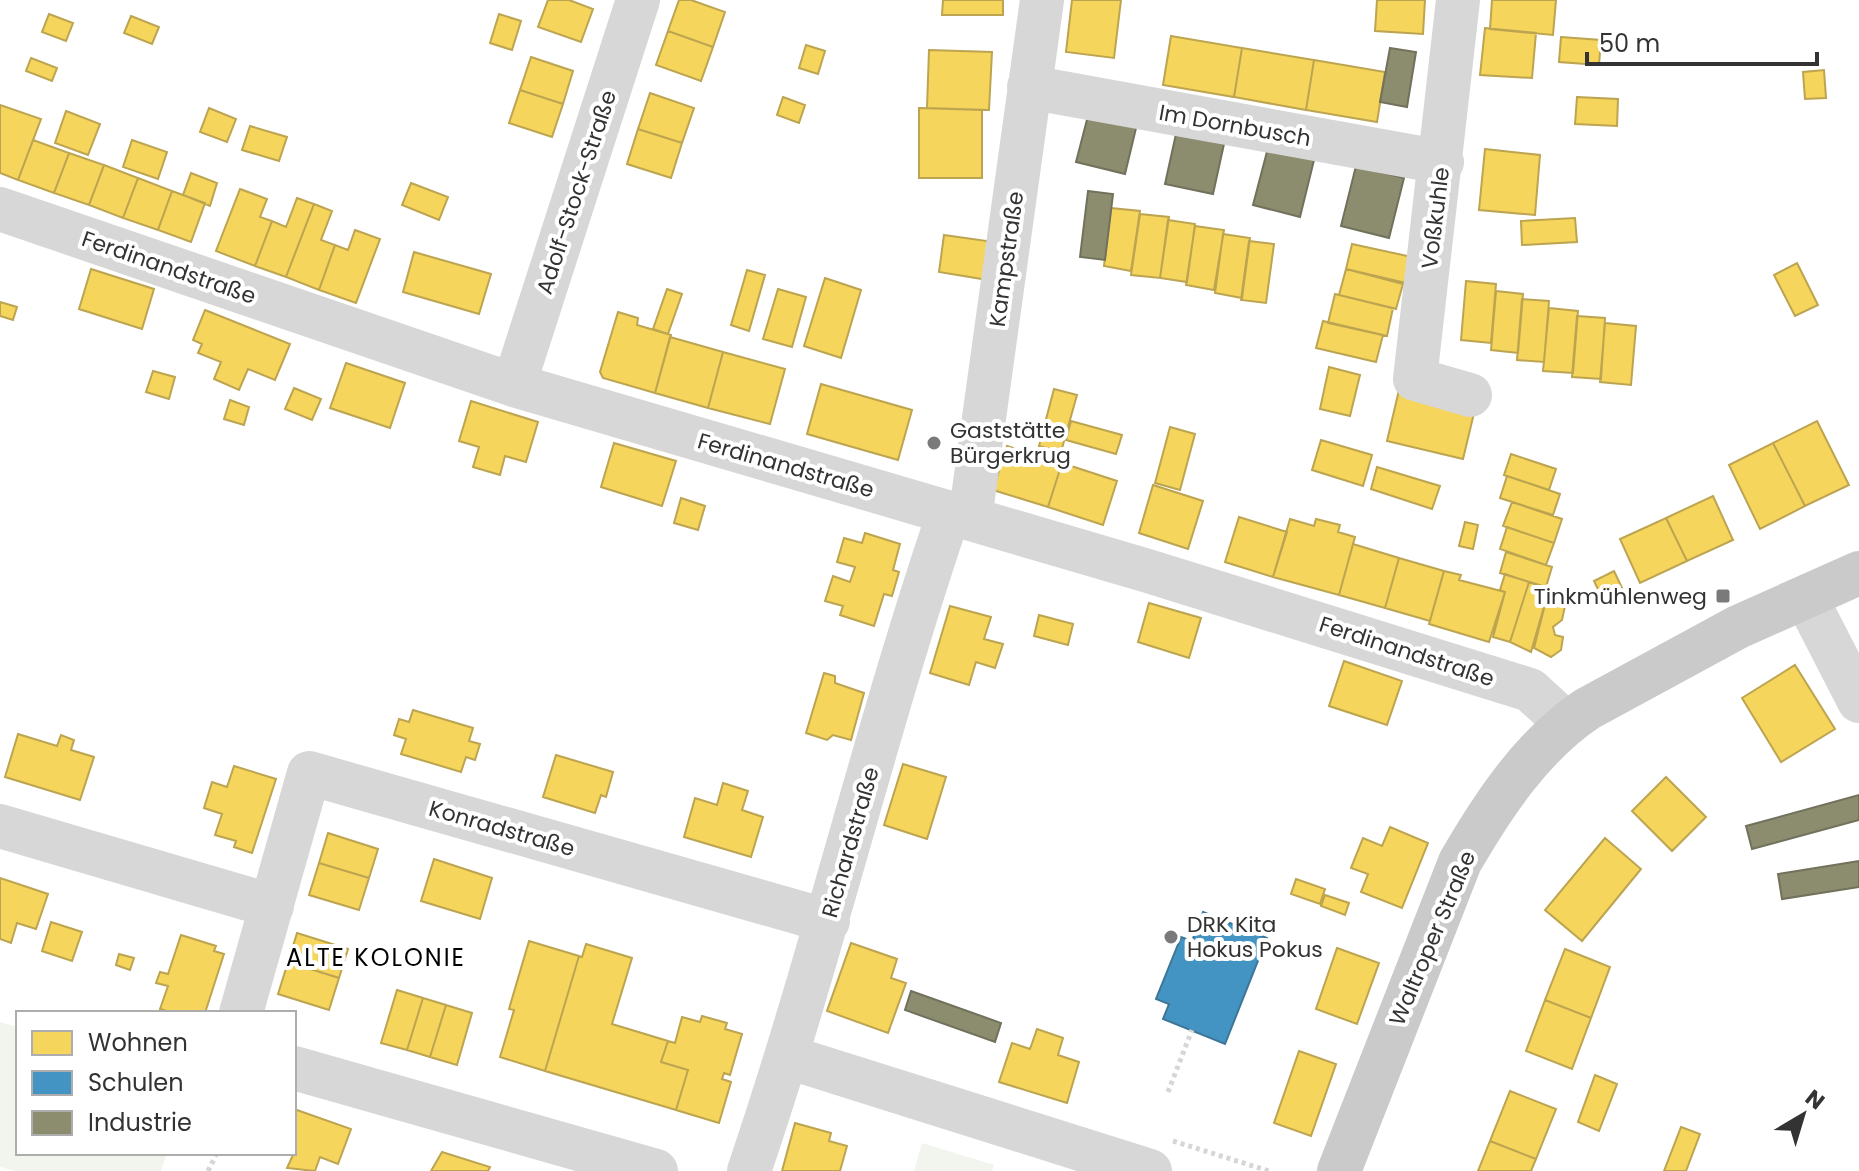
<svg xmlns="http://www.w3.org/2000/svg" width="1859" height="1171" font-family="Poppins,sans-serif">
<rect width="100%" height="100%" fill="#fff"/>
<path fill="#f1f5ed" d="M0,1022L18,1027V1153H167L161,1171H16L0,1167Z
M922,1143L994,1165L992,1171H914Z"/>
<path fill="#f6d55c" stroke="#bca450" stroke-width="2" d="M548,0H569L593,9L581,42L538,27Z
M679,0H691L725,12L713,47L668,31Z
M943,0H1003V15H942Z
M1072,0H1121L1114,58L1066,52Z
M1377,0H1425L1423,34L1375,31Z
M1492,0H1556L1553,35L1490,29Z
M49,14L73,23L66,41L42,32Z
M499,14L521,21L512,50L490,43Z
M131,16L159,27L152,44L124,33Z
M1485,28L1536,33L1532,78L1480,75Z
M668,31L713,47L701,81L656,65Z
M1171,36L1242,48L1234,97L1163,85Z
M1561,37L1601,40L1599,65L1559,62Z
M806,45L825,51L818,74L799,68Z
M1242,48L1314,60L1306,110L1234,97Z
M929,50L992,52L989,110L927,108Z
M531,57L573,71L563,104L520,90Z
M31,58L57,68L52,81L26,71Z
M1314,60L1385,72L1377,122L1306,110Z
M1824,70L1826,98L1805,99L1803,72Z
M520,90L563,104L552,137L509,123Z
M650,93L694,108L682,143L638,129Z
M783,97L805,105L799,123L777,115Z
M1577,97L1618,99L1617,126L1575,124Z
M0,105L41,119L18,180L0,173Z
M209,108L236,119L227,142L200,132Z
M919,108L982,110V178H919Z
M66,111L100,124L88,155L55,143Z
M250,126L287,137L279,161L242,150Z
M638,129L682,143L671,178L627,164Z
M33,140L69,153L54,193L18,180Z
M132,140L167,152L158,179L123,167Z
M1485,149L1540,155L1535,215L1479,210Z
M69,153L104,165L89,205L54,193Z
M104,165L138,178L123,218L89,205Z
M191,173L217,183L210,206L183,195Z
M138,178L172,191L158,230L123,218Z
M411,183L448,197L439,220L402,205Z
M240,189L267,199L260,217L272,221L255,266L216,251Z
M172,191L205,203L191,242L158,230Z
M297,198L314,204L286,277L255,266L272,221L286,227Z
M314,204L332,211L321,240L335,245L319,290L286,277Z
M1111,208L1140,211L1131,271L1104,266Z
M1140,214L1169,217L1160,278L1131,275Z
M1575,218L1577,242L1522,245L1521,221Z
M1168,220L1195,224L1187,282L1160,278Z
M1195,226L1224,230L1214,290L1186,285Z
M355,230L380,239L356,303L319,290L335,245L348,250Z
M1223,234L1250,238L1242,298L1215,293Z
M944,235L994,242L988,280L939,272Z
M1249,241L1274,244L1266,303L1241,300Z
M1352,244L1412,257L1406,283L1346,269Z
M414,252L491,274L479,314L403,292Z
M1797,263L1818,305L1795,316L1774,275Z
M91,269L154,289L142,329L79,309Z
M1346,269L1403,284L1396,309L1339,295Z
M747,270L765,275L749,331L731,325Z
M825,278L861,290L841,358L804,346Z
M1466,281L1496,284L1491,343L1461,340Z
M667,289L682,294L668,334L653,329Z
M778,289L806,297L792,347L763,339Z
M1496,291L1523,294L1518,353L1491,350Z
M1335,294L1393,308L1387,336L1328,323Z
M1522,299L1549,301L1544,362L1517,360Z
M0,302L17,307L13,320L0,316Z
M1549,308L1578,311L1573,373L1543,371Z
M205,310L290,344L275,380L248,369L239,390L214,379L221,362L198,353L202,344L193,340Z
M618,312L638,318L637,325L671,335L655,393L603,378L600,372Z
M1577,316L1605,318L1601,379L1572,377Z
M1323,321L1383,335L1376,362L1316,348Z
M1605,323L1636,326L1631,385L1600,382Z
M670,337L723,352L708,408L655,393Z
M723,352L785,369L770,424L708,408Z
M346,363L405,383L390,428L330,408Z
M1329,367L1360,375L1350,416L1320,409Z
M153,371L175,377L169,399L146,392Z
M821,384L912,410L898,460L807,434Z
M294,388L321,399L312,420L285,409Z
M1054,389L1077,395L1061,452L1039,446Z
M1399,390L1475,409L1463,459L1387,441Z
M230,400L249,407L244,425L224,419Z
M471,401L538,422L526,462L505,456L500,475L473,467L479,447L459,441Z
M1071,421L1122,435L1116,454L1066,440Z
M1817,421L1849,485L1805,506L1773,443Z
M1170,427L1195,434L1180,490L1155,483Z
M1321,440L1372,455L1363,486L1312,470Z
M614,443L676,461L662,506L601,487Z
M1773,443L1805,506L1760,529L1729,465Z
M1007,446L1062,463L1048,507L993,490Z
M1511,454L1556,469L1549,490L1504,475Z
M1062,463L1117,481L1103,525L1048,507Z
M1377,467L1440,486L1432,509L1371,489Z
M1507,476L1560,494L1553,515L1500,498Z
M1153,485L1203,501L1188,549L1139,533Z
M1713,496L1733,540L1687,561L1666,518Z
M681,498L705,506L698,530L674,523Z
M1512,502L1562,519L1554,543L1503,526Z
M1239,517L1287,532L1273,577L1225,562Z
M1666,518L1687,561L1640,583L1620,539Z
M1290,519L1314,526L1316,519L1340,525L1338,532L1355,537L1339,595L1273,577Z
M1465,522L1478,525L1473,549L1459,546Z
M1507,527L1554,543L1546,565L1500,549Z
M865,533L900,544L893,570L899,572L892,596L884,594L874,626L840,615L843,606L825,601L833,576L850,582L855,567L837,562L844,538L862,543Z
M1353,544L1399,558L1385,608L1339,595Z
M1506,552L1552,567L1546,587L1500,573Z
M1399,558L1444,571L1430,621L1385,608Z
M1444,571L1461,575L1459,580L1505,592L1489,642L1429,624Z
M1614,571L1624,592L1604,602L1594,581Z
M1505,574L1529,582L1510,642L1493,637L1505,592L1500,590Z
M1529,582L1549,589L1531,652L1510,642Z
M1549,589L1561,593L1559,605L1565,606L1562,620L1553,627L1555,635L1563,637L1561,650L1551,657L1534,648Z
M1149,603L1201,618L1189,658L1138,642Z
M950,606L991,617L984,639L1003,644L995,668L976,662L969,685L930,673Z
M1039,615L1073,624L1068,645L1034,636Z
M1344,661L1402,681L1387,725L1329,706Z
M1795,665L1835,729L1781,762L1742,698Z
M824,673L835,676V683L864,693L851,740L833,735L827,740L806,733Z
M413,710L473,728L469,741L480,744L475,760L466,757L461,772L401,754L406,739L394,735L399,719L409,722Z
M18,734L57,746L61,735L74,740L71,750L94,757L80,800L5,777Z
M556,755L613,772L606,797L601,795L595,813L543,797Z
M903,764L946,777L927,839L884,825Z
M234,766L276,779L252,853L234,847L236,841L215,835L222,814L204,808L212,782L227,787Z
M1666,777L1706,817L1672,851L1632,811Z
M723,783L748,791L742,810L763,817L751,857L684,837L695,798L717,805Z
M1390,827L1428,843L1402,908L1361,892L1368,874L1351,868L1363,838L1382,846Z
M328,833L378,849L369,878L319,863Z
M1605,838L1641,869L1582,941L1545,910Z
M434,859L492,878L480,919L421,901Z
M319,863L369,878L359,910L309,895Z
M0,878L48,894L36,929L17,923L11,943L0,939Z
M1296,879L1325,889L1320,904L1291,894Z
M1325,895L1349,903L1345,915L1321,906Z
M51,922L82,932L72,961L42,951Z
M297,933L348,949L339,978L288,962Z
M181,935L216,946L214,951L224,954L205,1013H174L160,1009L168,986L156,983L160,972L168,974Z
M529,941L579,956L545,1071L500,1057L514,1010L509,1009Z
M851,943L897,959L891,978L906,983L888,1033L827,1011Z
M586,944L632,958L612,1024L668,1041L661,1062L688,1070L676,1110L545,1071L579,956L582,957Z
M1337,948L1379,963L1357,1024L1316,1009Z
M1565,949L1610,967L1591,1018L1545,1000Z
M119,954L134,958L130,970L116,965Z
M288,962L339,978L329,1010L278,994Z
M397,990L423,998L407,1050L381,1043Z
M423,998L446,1005L430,1057L407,1050Z
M1545,1000L1591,1018L1572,1069L1526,1051Z
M446,1005L472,1013L457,1065L430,1057Z
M702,1016L727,1023L725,1029L742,1034L730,1075L724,1073L722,1079L731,1082L719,1123L676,1110L688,1070L661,1062L668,1041L675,1043L682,1017L700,1022Z
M1037,1029L1063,1038L1058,1055L1079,1062L1067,1103L999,1082L1012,1043L1030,1049Z
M1299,1051L1336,1064L1311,1136L1274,1123Z
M1595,1075L1617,1084L1599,1131L1578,1122Z
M1510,1091L1556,1109L1536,1159L1490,1141Z
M294,1109L351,1129L338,1164L320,1157L315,1171L287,1168L294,1153Z
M795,1123L831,1133L829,1141L847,1146L840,1171H782Z
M1681,1127L1700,1134L1686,1171H1664Z
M1490,1141L1536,1159L1531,1171H1478Z
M442,1152L490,1167L488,1171H431Z"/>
<path fill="#4393c3" stroke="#3e7698" stroke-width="2" d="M1203,912L1267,938L1225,1044L1163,1019L1169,1004L1156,999L1181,937L1192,941Z"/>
<path fill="#8c8c6e" stroke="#71715c" stroke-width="2" d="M1390,48L1416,52L1407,107L1380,102Z
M1089,112L1137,124L1125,174L1076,162Z
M1176,134L1224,144L1213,194L1165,184Z
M1269,144L1315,156L1300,217L1253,205Z
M1356,166L1404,178L1389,238L1341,226Z
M1088,191L1113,194L1105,260L1080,257Z
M1859,795V820L1752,849L1746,826Z
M1859,861V887L1782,899L1778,874Z
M911,991L1001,1023L995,1042L905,1010Z"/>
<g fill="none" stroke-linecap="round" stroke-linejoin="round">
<path stroke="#d6d6d6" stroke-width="5" stroke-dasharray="4 4" stroke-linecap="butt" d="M1168,1092L1192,1030
M1173,1141L1269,1171
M208,1171L217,1153"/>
<path stroke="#d7d7d7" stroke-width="44" d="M1458,0L1415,379L1470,395
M1029,87L1442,162
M0,209L514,385L1148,571L1530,690L1566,723
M514,385L638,0
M970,519L1042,0
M1806,598L1859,701
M0,826L272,906
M241,1013L309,773L828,921
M788,1057L1150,1171
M294,1068L656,1171
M749,1171C823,954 875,730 949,513"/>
<path stroke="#cacaca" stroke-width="44" d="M1339,1171L1460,862C1493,805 1532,746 1587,709L1738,627L1859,573"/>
</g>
<g fill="#7a7a7a" stroke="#fff" stroke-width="3">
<circle cx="934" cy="443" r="8"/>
<rect x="1715" y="588" width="16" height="16" rx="4"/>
<circle cx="1171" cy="937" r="8"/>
</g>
<g text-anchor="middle" stroke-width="8" stroke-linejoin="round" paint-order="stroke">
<g font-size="22" fill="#333" stroke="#fff">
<text transform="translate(1235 125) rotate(10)" y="8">Im Dornbusch</text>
<text transform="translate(576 192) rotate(-72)" y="8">Adolf-Stock-Straße</text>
<text transform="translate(1435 218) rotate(-83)" y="8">Voßkuhle</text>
<text transform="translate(1006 259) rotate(-82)" y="8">Kampstraße</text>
<text transform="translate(169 267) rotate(19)" y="8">Ferdinandstraße</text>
<text transform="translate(786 465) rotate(16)" y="8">Ferdinandstraße</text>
<text transform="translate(1407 651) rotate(18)" y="8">Ferdinandstraße</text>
<text transform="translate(502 828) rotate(16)" y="8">Konradstraße</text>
<text transform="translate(850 842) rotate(-74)" y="8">Richardstraße</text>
<text transform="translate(1432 938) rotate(-67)" y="8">Waltroper Straße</text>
</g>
<g font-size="22" fill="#333" stroke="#fff" text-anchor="start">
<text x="950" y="438">Gaststätte<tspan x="950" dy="25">Bürgerkrug</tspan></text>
<text x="1707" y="604" text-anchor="end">Tinkmühlenweg</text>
<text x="1187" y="932">DRK Kita<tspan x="1187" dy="25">Hokus Pokus</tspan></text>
</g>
<g font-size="24" letter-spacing="2" fill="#000" stroke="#fff">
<text x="376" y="966">ALTE KOLONIE</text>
</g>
</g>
<rect x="16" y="1011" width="280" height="144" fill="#ffffff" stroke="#adadad" stroke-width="2"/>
<rect x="32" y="1031" width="40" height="24" fill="#f6d55c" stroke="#adadad" stroke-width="2"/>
<text x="88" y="1051" font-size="24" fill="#333333">Wohnen</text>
<rect x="32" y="1071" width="40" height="24" fill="#4393c3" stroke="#adadad" stroke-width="2"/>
<text x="88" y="1091" font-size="24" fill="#333333">Schulen</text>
<rect x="32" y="1111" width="40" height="24" fill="#8c8c6e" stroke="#adadad" stroke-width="2"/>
<text x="88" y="1131" font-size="24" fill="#333333">Industrie</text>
<g transform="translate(1803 1115) rotate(38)" stroke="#ffffff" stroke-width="6" paint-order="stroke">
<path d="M0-6L14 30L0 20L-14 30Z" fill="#333333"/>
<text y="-12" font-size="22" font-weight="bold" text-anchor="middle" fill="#333333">N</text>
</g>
<path d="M1587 52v12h230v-12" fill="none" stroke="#333333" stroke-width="4"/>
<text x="1599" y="52" font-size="24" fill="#333333" stroke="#ffffff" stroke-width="6" paint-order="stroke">50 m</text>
</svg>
